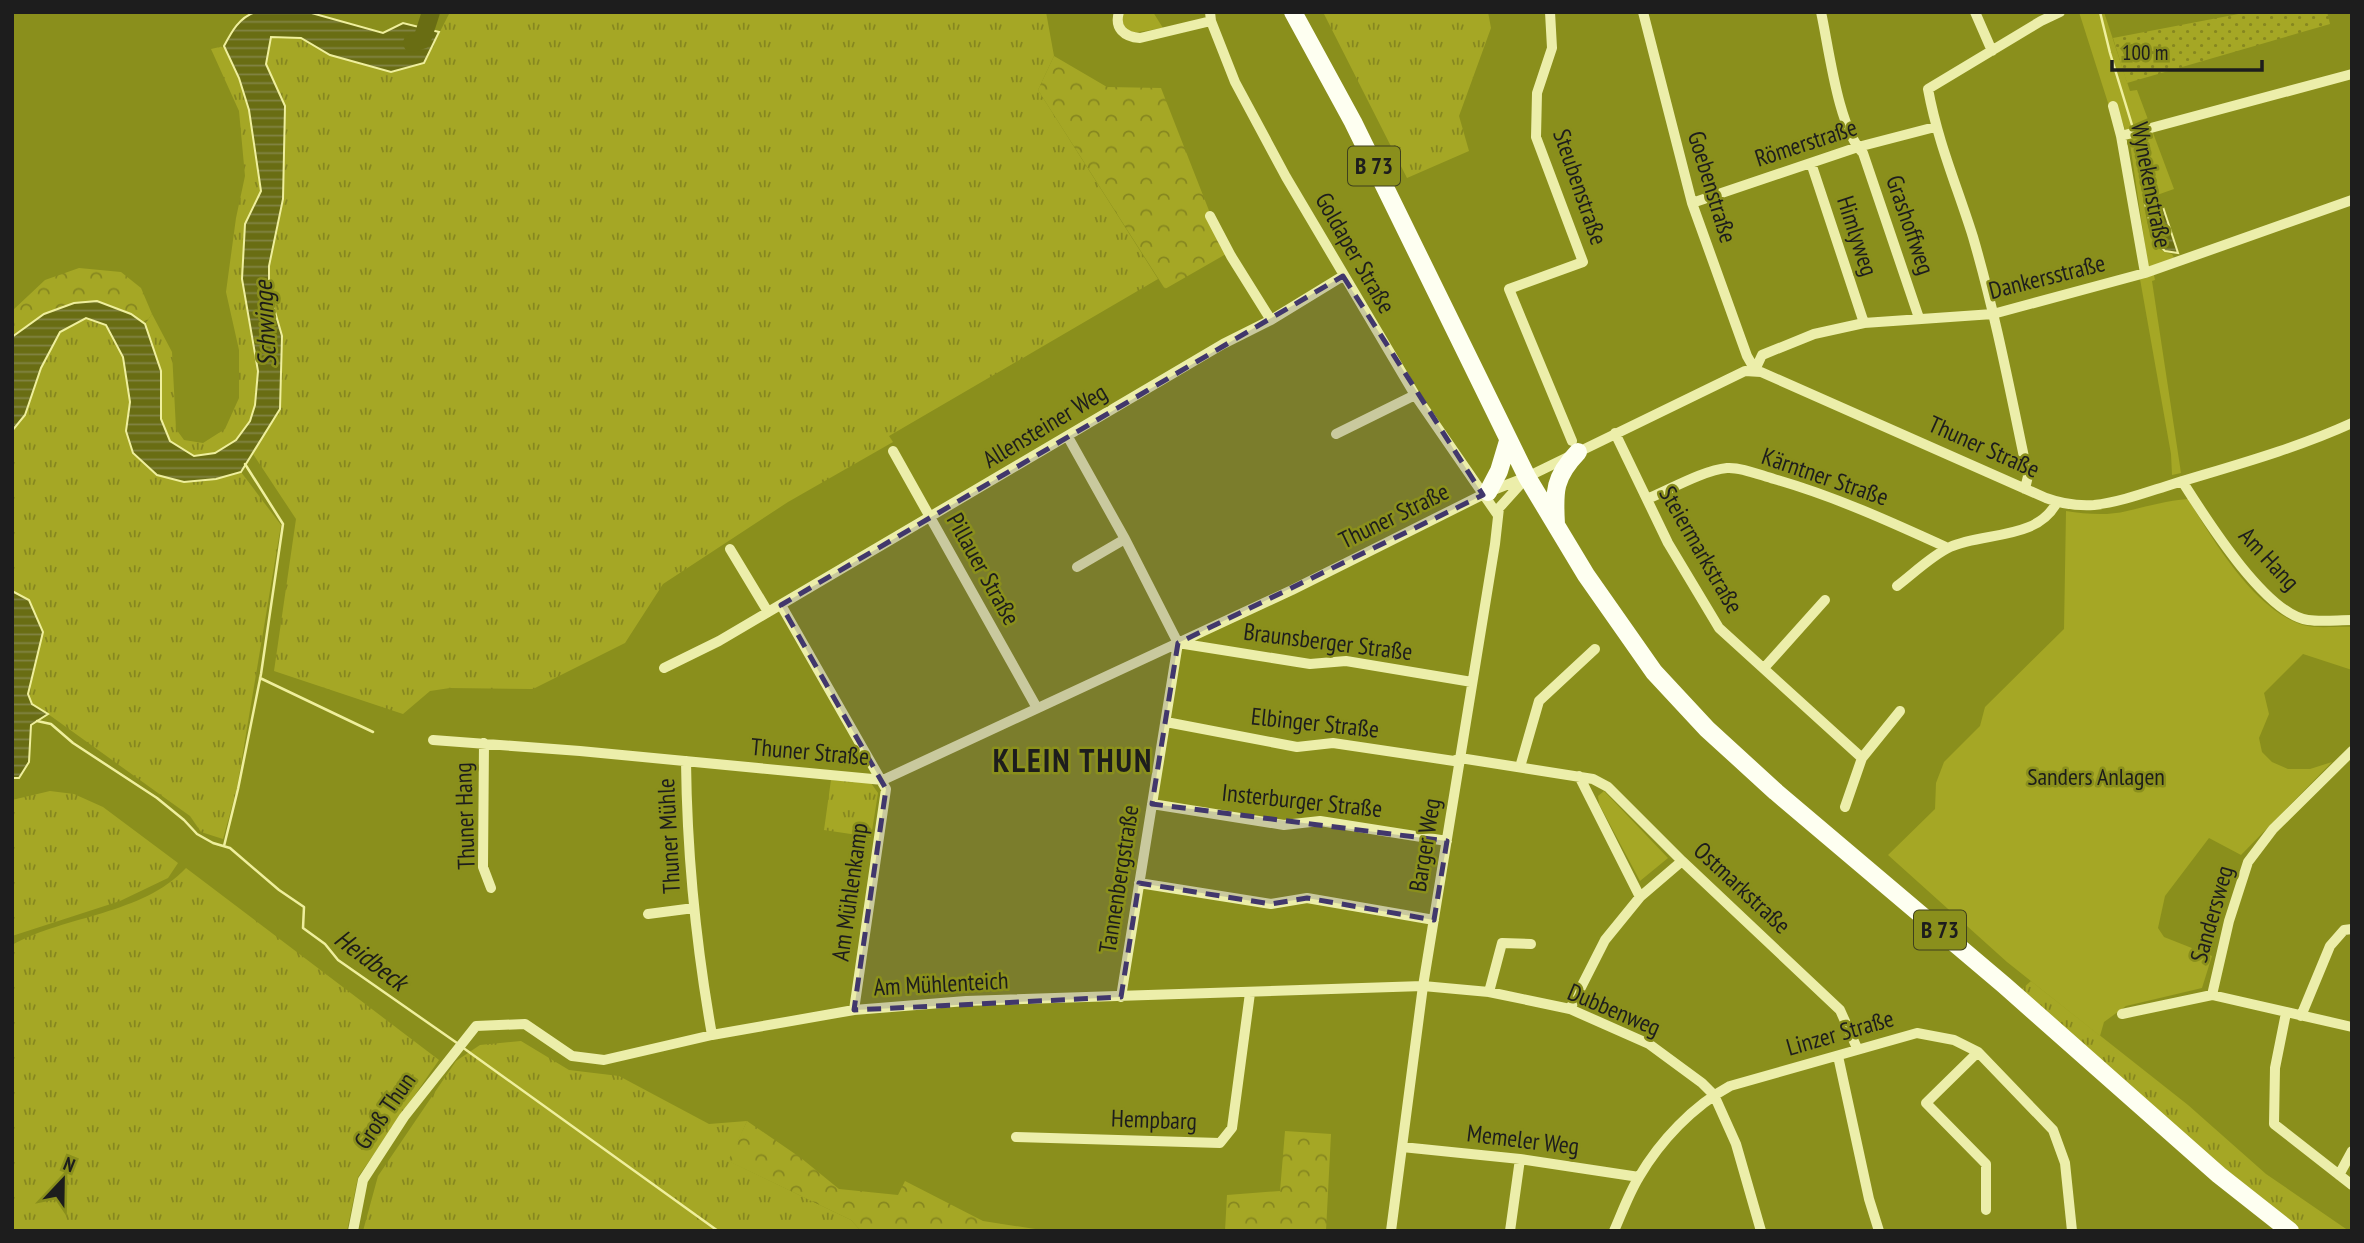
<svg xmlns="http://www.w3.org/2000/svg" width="2364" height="1243" font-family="'PT Sans Narrow',sans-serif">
<defs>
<pattern id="grass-tufts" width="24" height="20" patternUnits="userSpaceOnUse" patternTransform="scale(1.75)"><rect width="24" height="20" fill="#a5a725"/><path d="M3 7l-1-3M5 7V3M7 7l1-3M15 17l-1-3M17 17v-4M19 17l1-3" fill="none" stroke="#86871f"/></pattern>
<pattern id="forest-crowns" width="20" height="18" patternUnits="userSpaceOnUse" patternTransform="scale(1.75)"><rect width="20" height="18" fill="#a5a725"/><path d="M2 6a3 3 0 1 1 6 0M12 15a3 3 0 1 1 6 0" fill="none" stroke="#86871f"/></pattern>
<pattern id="garden-dots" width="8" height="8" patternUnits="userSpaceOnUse" patternTransform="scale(1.75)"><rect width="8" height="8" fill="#a5a725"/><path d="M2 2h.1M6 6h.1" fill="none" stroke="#86871f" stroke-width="1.8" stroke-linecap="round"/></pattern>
<pattern id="water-rules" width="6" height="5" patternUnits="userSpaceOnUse" patternTransform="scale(1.75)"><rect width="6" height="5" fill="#696d13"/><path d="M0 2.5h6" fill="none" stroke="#828445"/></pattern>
</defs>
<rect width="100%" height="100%" fill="#8a8f1c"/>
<path fill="url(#grass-tufts)" d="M450,12H1046L1054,56L1038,90L1158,279L889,436L893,442L788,502L663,584L625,643L533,689L450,688L430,691L403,714L274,671L296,519L253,454L280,409L282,336L269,291V266L283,199L285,106L266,64L271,36L301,38L330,55L424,63Z
M1323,12H1488L1491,28L1459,116L1469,151L1407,178Z
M224,46L239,78L249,110L261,191L245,224L248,318L258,371L255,405L250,421L236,440L215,453L194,456L170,441L161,419V371L145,324L152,314L172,352L176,429L184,440L203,443L225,429L239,398V350L226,292L236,218L245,176L239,111L211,49Z
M86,317L106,325L123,357L130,402L126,431L216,479L241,472L281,525L237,788L223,839L201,832L190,816L48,714L32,704L28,694L43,632L29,600L12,591V431L25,415L41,368L60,332Z
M831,780L871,783L878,793L871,837L824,830Z
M50,791L74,794L103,807L178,863L168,878L120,901L12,936V800Z
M186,868L439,1060L358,1177L347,1231H12V945C66,915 142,915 186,868Z
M2031,981L2188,1105L2266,1174L2349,1231H2301L2286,1221L2183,1133L2021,990Z
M521,1041L569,1070L619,1076L709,1124L747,1121L729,1161L851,1220L861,1231H363L378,1176L456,1061L480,1045Z"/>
<path fill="url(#forest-crowns)" d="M1054,56L1107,87L1161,88L1226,254L1165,289L1038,90Z
M79,268L121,272L141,288L152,314L145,324L131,314L97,301L12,337V311L45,280Z
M747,1121L801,1158L839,1189L898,1195L905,1181L983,1221L1048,1231H861L851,1220L728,1161Z
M1285,1131L1331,1134L1326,1231H1225L1227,1195L1280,1191Z"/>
<path fill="#a5a725" d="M1124,12H1153L1163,28L1132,33L1123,27L1121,18Z
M2079,12H2104L2130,91L2137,90L2174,189L2143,200C2148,220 2147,251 2172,254L2174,258L2152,266L2155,280L2152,281L2181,473L2172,475L2171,454L2140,279L2147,258L2130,144L2117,106H2109Z
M2188,499C2214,541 2253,609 2303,625C2317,629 2337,626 2352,627V670L2303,654L2264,693L2269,714L2259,738L2262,752L2272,762L2288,769H2310L2332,762L2241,855L2209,838L2165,896L2158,928L2164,937L2212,956L2202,988L2126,1006L2104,1022L2100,1036L2007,962L1888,855L1935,809L1936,783L1944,762L1980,726L1985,707L2064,629L2066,511C2086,514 2107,516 2127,511C2149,506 2165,501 2188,499Z
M1604,791L1668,858L1640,881L1599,804L1598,796Z"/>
<path fill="url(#garden-dots)" d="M2249,12H2327L2330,24L2127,83L2113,38Z"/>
<path fill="url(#water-rules)" stroke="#efef9d" stroke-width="2" d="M255,12H308L383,33L403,23L439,32L424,63L391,72L330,55L301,38L271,37L266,64L285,106L283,199L269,266V291L282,336L280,409L241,472L216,479L184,482L157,475L133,453L126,431L130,402L123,357L106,325L86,318L60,332L41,368L25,415L12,431V337L44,314L74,303L97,301L131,314L145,324L161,371V419L170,441L194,456L215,453L236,440L250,421L255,405L258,371L242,279L245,224L261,191L249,110L239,78L224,46C232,31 239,18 255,12Z
M2148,203L2163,207L2178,253L2165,251L2155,242L2145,204Z
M12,591L29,600L43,632L28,694L32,704L48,714L31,725L29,762L19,778H12Z"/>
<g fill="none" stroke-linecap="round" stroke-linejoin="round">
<path stroke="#efef9d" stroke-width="2.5" d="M2100,12L2110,53L2132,125
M2138,149L2149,206
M260,678L373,732
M37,721L51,724L73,743L157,798L184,820L197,834L213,843L230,848L279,890L304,907L303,928L325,944L338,960L457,1043
M224,846L238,789L261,674L283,524L245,464
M462,1047L718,1231"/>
<path stroke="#696d13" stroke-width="18" d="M412,43L422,40L431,12"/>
<path stroke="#eceeaa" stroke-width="10" d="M1119,12C1114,28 1124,37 1140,38L1211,21L1210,12
M1550,12L1552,48L1537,93L1536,137L1583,262L1509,289L1572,441
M1643,12L1692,203L1747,356L1755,370
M1821,12C1829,48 1838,128 1863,153L1919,318
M1975,12L1992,51
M1211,21L1235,82L1286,177L1415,395L1497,514
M2113,106L2121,136L2145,273
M2121,136L2352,74
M1811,163L1864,323
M1692,203L1858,147L1935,127
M1210,216L1231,256L1271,320
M1755,370L1762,355L1814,334L1864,323L1993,314L2145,273L2352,200
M1615,433L1668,543L1719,628L1862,758
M1336,434L1415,395
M1068,437L1125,539L1178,643
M893,451L1037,708
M2182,481C2205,517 2265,614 2308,620C2322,622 2338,620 2352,620
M2025,489L2028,476C2011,396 1996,316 1973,237C1957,186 1938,143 1928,89L2041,21L2060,12
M1647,499C1669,490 1704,470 1727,468C1741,467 1760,475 1774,479C1834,496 1891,522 1948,548
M730,549L768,612
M1077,567L1125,539
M1897,586C1913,574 1931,556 1950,547C1984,532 2038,540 2057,502
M781,605L886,789L854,1010
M1178,643L1310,664L1346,661L1472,682
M664,668L719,641L1223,344L1271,320L1343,276
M1764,668L1825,600
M1166,722L1297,747L1333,743L1454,761L1460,758L1593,779L1608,787L1682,861L1840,1010L1857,1048
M433,740L580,751L883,780L1292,590L1488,492L1527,477L1745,371L1761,372L2046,498C2062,504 2077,506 2094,505C2121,502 2147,492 2173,484C2232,466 2295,449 2352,423
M484,743L483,867L491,888
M686,761C687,854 696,945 712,1035
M1520,767L1539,701L1595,649
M1579,776L1640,897
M1152,804L1284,825L1320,821L1447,841
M1845,807L1862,758L1900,711
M1139,883L1271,904L1307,898L1434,920
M648,914L694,908
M1489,992L1502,943L1531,944
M2212,995L2229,921L2248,862L2273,829L2352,751
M1121,997L1178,643
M1570,1009L1605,940L1640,897L1682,861
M2286,1013L2275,1068L2274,1124L2352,1185
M2122,1014L2212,995L2352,1027
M2301,1016L2330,946L2344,930L2352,929
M1978,1052L1926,1103L1986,1164V1210
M1838,1056L1869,1199L1879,1231
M1016,1137L1220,1143L1232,1128L1250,993
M1402,1147L1520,1159L1639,1177
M2339,1175L2352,1151
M353,1231L363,1180L404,1117L476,1026L525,1024L572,1056L604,1060L712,1035L854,1010L966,1001L1423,986L1489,992L1570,1009L1649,1044L1702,1083L1714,1095L1736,1144L1761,1231
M1391,1231L1423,986L1495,544L1499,508L1527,477
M1510,1231L1520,1159
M1614,1231C1622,1213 1629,1193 1639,1177C1660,1141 1693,1106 1730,1086L1917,1033L1954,1040L1978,1052L2053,1130L2065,1163L2072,1231"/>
<path stroke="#fefff1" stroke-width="18" d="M1293,12L1353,122L1527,477L1586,575L1654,672L1707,729L1776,792L2004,985L2219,1175L2290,1231
M1488,492L1499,471L1508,441
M1556,524C1554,491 1554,477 1578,452"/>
</g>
<path fill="#41376c" fill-opacity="0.2" stroke="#41376c" stroke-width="5" stroke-dasharray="14 9" stroke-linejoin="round" d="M1343,276L1483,495L1178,643L1152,804L1447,841L1434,920L1307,898L1271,904L1139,883L1121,997L854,1010L886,789L781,605Z"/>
<g text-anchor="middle" stroke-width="5" stroke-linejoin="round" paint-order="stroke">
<g fill="#8a8f1c" stroke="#3e3f1d" stroke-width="2">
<rect x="1348" y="146.5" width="52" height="39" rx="5"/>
<rect x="1914" y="910.5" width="52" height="39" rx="5"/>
</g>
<g font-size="23" font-weight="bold" fill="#1d1d1d">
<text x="1374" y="174">B 73</text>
<text x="1940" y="938">B 73</text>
</g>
<g font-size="24" fill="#1d1d1d" stroke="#8a8f1c">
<text transform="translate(1806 143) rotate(-18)" y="8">Römerstraße</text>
<text transform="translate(2151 185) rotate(79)" y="8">Wynekenstraße</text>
<text transform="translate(1580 187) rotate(71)" y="8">Steubenstraße</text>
<text transform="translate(1712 187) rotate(73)" y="8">Goebenstraße</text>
<text transform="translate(1910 225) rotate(71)" y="8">Grashoffweg</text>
<text transform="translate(1857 236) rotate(72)" y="8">Himlyweg</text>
<text transform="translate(1355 253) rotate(60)" y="8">Goldaper Straße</text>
<text transform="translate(2047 277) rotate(-14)" y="8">Dankersstraße</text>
<text transform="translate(1045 426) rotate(-31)" y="8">Allensteiner Weg</text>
<text transform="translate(1984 447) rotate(24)" y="8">Thuner Straße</text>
<text transform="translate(1825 477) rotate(19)" y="8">Kärntner Straße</text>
<text transform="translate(1394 516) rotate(-26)" y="8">Thuner Straße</text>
<text transform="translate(1701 550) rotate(60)" y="8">Steiermarkstraße</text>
<text transform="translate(2269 559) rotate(47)" y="8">Am Hang</text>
<text transform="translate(983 569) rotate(61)" y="8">Pillauer Straße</text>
<text transform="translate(1328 642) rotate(7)" y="8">Braunsberger Straße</text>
<text transform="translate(1315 723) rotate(6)" y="8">Elbinger Straße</text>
<text transform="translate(810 752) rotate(5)" y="8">Thuner Straße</text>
<text transform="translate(1302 801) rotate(6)" y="8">Insterburger Straße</text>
<text transform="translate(465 816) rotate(-92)" y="8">Thuner Hang</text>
<text transform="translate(669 836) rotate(-93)" y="8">Thuner Mühle</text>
<text transform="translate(1425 845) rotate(-81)" y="8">Barger Weg</text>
<text transform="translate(1119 879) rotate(-81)" y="8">Tannenbergstraße</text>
<text transform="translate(1742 888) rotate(43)" y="8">Ostmarkstraße</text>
<text transform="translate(850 892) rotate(-82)" y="8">Am Mühlenkamp</text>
<text transform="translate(2212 914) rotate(-74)" y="8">Sandersweg</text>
<text transform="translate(941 984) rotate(-3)" y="8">Am Mühlenteich</text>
<text transform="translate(1614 1010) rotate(23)" y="8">Dubbenweg</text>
<text transform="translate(1840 1033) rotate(-16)" y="8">Linzer Straße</text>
<text transform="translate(385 1111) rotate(-55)" y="8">Groß Thun</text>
<text transform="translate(1154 1120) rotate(2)" y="8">Hempbarg</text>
<text transform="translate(1523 1140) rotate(7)" y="8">Memeler Weg</text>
</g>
<g font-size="24" fill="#1d1d1b" stroke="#8a8f1c">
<text x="2096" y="785">Sanders Anlagen</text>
</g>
<g font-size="26" font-style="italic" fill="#1c1c19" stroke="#8a8f1c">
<text transform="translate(265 324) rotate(-93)" y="9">Schwinge</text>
<text transform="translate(371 960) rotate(37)" y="9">Heidbeck</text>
</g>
<g font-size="32" font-weight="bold" letter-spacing="2" fill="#1d1d1d" stroke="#8a8f1c">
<text x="1073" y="772">KLEIN THUN</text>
</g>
</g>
<rect width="2364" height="1243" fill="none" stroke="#1d1d1d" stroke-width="28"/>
<g transform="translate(63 1180) rotate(22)" stroke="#8a8f1c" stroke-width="5" paint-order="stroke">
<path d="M0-5L12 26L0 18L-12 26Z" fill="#1d1d1d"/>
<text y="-10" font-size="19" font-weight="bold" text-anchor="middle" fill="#1d1d1d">N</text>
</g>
<path d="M2112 60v10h150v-10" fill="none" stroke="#1d1d1d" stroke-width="3.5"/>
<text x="2122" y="60" font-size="21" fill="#1d1d1d" stroke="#8a8f1c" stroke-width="5" paint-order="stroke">100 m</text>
</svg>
